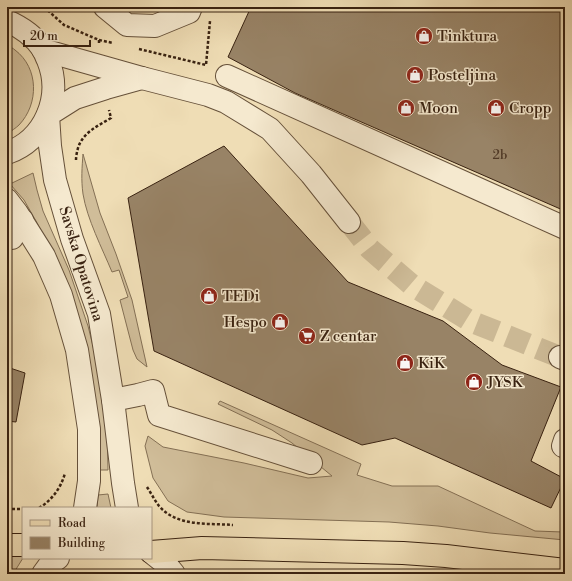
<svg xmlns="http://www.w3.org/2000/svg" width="572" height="581" font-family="'Libre Bodoni',serif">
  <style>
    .grass { fill: #d0bd99; stroke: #847055 }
    .building { fill: #988366; stroke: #392211 }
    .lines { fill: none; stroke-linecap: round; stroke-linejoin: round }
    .minor-tunnel { stroke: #cbb894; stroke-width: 22; stroke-dasharray: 22 11; stroke-linecap: butt }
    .minor-casing { stroke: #66513a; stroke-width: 24 }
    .major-casing { stroke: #392211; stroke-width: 24 }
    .path { stroke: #392211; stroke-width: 2.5; stroke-dasharray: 3 2; stroke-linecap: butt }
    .minor { stroke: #f5e9cf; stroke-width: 22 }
    .major { stroke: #efddb5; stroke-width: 22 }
    .labels { text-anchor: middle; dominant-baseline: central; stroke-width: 3; stroke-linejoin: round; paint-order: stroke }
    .number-label { font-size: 13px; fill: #513a26 }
    .poi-label { font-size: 15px; fill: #392211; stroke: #f5e9cf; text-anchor: start }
    .street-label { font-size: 15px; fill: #392211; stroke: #f5e9cf }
  </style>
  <rect width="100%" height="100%" fill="#efddb5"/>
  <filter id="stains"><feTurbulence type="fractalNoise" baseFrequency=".005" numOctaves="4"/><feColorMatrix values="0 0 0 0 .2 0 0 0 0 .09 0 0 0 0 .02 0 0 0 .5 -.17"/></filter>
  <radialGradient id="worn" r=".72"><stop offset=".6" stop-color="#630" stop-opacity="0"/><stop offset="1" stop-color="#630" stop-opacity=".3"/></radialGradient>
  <!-- grass -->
  <g class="grass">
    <path d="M7,45C10,47 13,48 15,50C39,68 39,104 19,125C16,128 11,131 7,134Z"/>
    <path d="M83,154L100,213L116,254L132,300L147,367L137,359L133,350L120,300L128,297L119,270L112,272C102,248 87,219 83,194C81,180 82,167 83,154Z"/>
    <path d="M33,173L37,190L43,211L69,270L88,326L95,354L107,429L108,470H100L53,256L36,221L24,200L10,184Z"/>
    <path d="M220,401L361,464L357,475L392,486H438L535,531L563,532L565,534V540L490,533L438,526L389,522L224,517L187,512L168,501L153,478L145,446L148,436L163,447L244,463L308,478L332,476L292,443L272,430L218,404Z"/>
    <path d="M108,494L111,508H97L98,495Z"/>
    <path d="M7,553H23V558L13,574H7Z"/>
  </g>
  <!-- building -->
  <g class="building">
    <path d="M251,7H565V211L295,93L228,57Z"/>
    <path d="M224,146L348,282L443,321L502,365L561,387L531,461L565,479L551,508L395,438L362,445L154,351L128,198Z"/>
    <path d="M7,367L25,373L16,422L7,421Z"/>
  </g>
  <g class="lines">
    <!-- minor-tunnel -->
    <path class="minor-tunnel" d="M349,222L370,249L413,286L470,321L560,357"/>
    <defs>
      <g id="minor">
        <path d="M105,7L127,25L155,26L189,12L191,7"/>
        <path d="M7,21C21,27 34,36 43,49C45,52 46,57 48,60C63,97 45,140 7,153"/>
        <path d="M43,50L142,78L208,95L226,102L270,129L311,174L349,222"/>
        <path d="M227,76L565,228"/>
        <path d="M7,200L17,213L44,256L61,295L77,350L89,429V481L85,508"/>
        <path d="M12,238L22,220"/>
        <path d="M560,357L565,359"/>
        <path d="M113,400L138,395L153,391L159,415L311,463"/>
        <path d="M563,446L565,440"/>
        <path d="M127,508L123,483L113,400L99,314L72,239L55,180L50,146L48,115L75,98L106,88L142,78"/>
        <path d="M151,552L165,563L174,574"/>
        <path d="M43,574L51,563L58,558"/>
      </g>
      <g id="major">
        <path d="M7,545H23"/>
        <path d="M151,552L202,548L403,553L446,556L565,570"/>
      </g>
    </defs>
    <!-- minor casing -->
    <use href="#minor" class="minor-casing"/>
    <!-- major casing -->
    <use href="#major" class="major-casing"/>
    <!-- path -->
    <g class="path">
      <path d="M44,7L64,25L99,40V44"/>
      <path d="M99,40L113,43"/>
      <path d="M139,49L206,65L210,21"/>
      <path d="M76,160C76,156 77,152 78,148C83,132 98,126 111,118L109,110"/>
      <path d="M147,487C151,493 155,501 159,506C177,527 208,523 233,525"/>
      <path d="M39,508C52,500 61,488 65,473"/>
      <path d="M7,509H23"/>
    </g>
    <!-- minor -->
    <use href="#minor" class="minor"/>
    <!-- major -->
    <use href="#major" class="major"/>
  </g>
  <!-- icons -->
  <defs>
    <symbol id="shop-disc" viewBox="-11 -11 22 22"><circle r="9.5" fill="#8f2418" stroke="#f5e9cf"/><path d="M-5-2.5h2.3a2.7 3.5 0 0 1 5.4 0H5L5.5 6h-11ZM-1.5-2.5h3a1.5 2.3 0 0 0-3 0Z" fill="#fff"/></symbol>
    <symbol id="supermarket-disc" viewBox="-11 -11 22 22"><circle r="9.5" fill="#8f2418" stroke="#f5e9cf"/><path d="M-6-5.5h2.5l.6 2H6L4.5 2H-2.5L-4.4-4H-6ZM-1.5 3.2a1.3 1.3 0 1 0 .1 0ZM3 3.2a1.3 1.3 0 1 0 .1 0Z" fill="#fff"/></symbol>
  </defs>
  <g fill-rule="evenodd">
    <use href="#shop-disc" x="414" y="26" width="20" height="20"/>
    <use href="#shop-disc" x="405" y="65" width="20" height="20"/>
    <use href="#shop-disc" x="396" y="98" width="20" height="20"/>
    <use href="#shop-disc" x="486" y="98" width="20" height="20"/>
    <use href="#shop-disc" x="199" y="286" width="20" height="20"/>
    <use href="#shop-disc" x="270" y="312" width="20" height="20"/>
    <use href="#supermarket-disc" x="297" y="326" width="20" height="20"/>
    <use href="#shop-disc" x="395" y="353" width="20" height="20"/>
    <use href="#shop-disc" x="464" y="372" width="20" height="20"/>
  </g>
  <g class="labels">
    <!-- number labels -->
    <g class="number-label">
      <text x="500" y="155">2b</text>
    </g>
    <!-- poi labels -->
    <g class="poi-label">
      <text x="437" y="36">Tinktura</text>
      <text x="428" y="75">Posteljina</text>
      <text x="419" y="108">Moon</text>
      <text x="509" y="108">Cropp</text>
      <text x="222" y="296">TEDi</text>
      <text x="267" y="322" text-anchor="end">Hespo</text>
      <text x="320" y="336">Z centar</text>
      <text x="418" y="363">KiK</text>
      <text x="487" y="382">JYSK</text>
    </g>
    <!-- street labels -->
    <g class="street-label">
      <text transform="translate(81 264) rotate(73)">Savska Opatovina</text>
    </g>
  </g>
  <!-- margin -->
  <rect width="572" height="581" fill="none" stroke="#efddb5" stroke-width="24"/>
  <rect x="8" y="8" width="556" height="565" fill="none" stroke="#392211" stroke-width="2"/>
  <rect x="12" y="12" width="548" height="557" fill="none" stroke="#392211"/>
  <!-- legend -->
  <rect x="22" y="507" width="130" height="52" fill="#f5e9cf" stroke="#aa9983"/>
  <rect x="30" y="520" width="20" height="6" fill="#efddb5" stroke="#aa9983"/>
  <text x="58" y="527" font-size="12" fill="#392211">Road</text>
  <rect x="30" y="537" width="20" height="12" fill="#988366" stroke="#aa9983"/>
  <text x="58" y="547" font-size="12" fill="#392211">Building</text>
  <!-- scale -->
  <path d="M24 40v6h66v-6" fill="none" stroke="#392211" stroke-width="2"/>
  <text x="30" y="40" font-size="12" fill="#392211" stroke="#f5e9cf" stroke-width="3" paint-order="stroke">20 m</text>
  <rect width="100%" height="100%" filter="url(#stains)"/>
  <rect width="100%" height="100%" fill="url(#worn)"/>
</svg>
